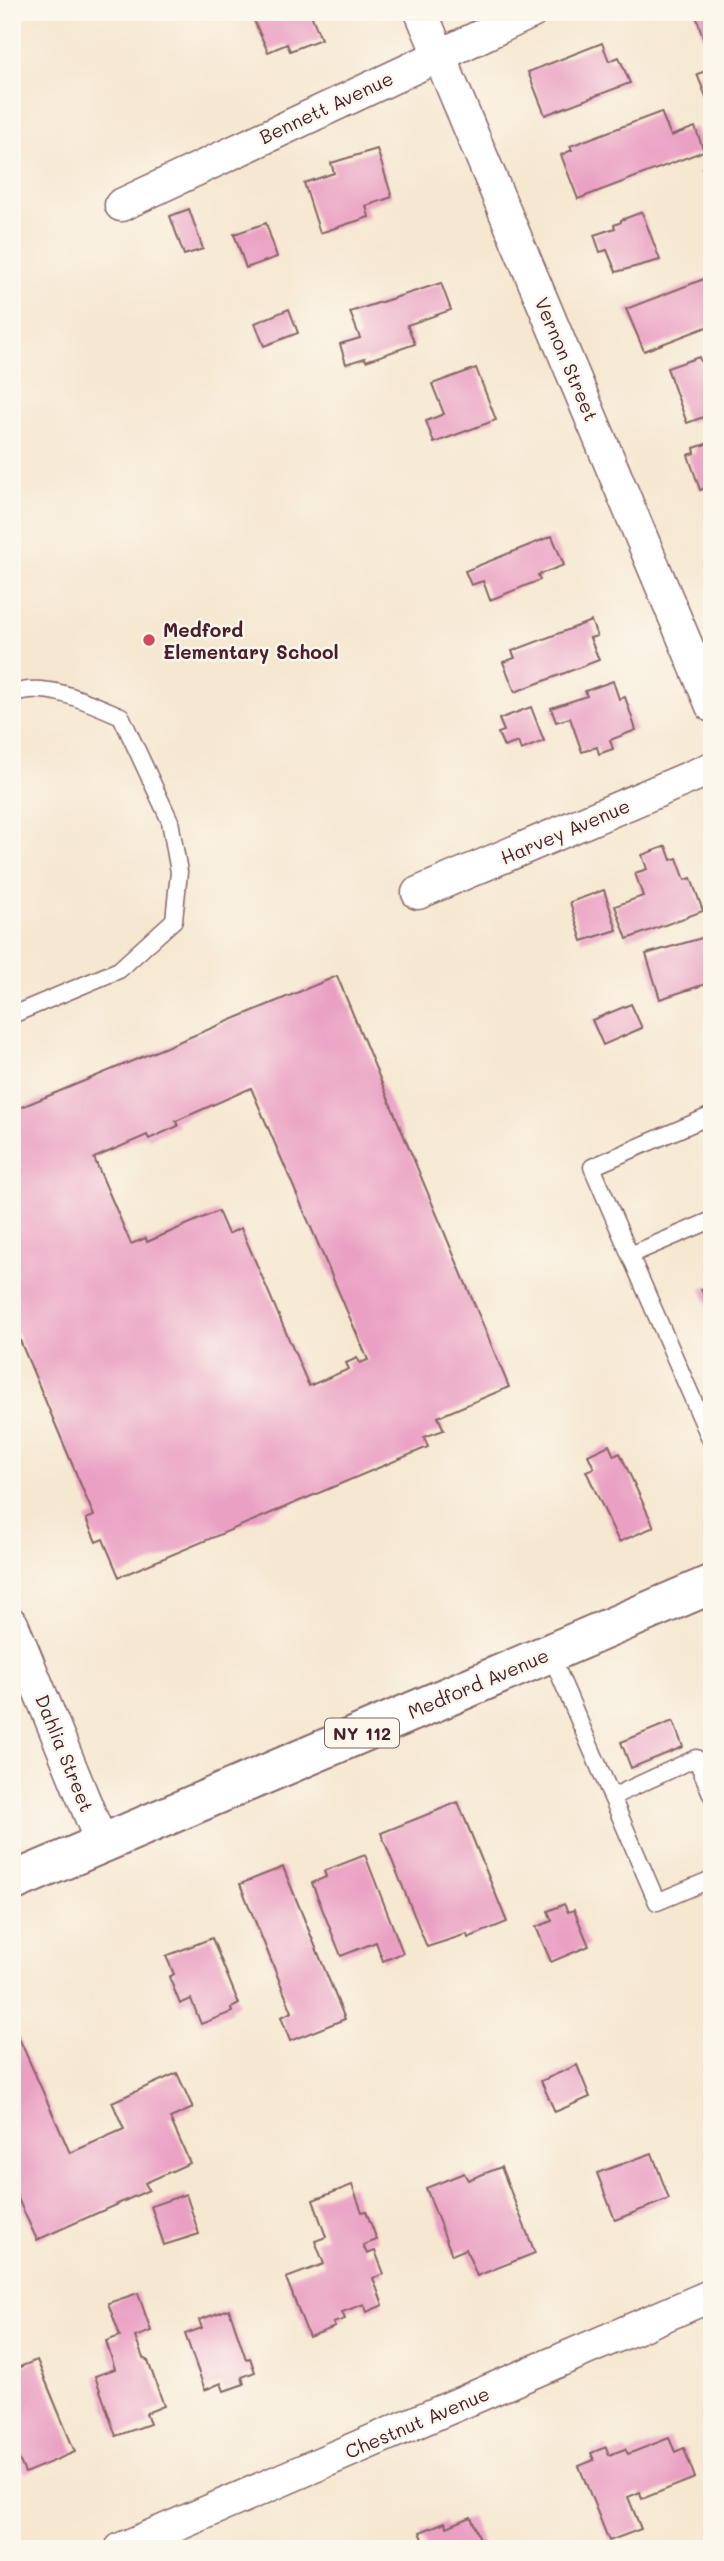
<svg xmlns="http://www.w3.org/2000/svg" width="724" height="2561" font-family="Mali,sans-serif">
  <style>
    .building { fill: #eaa0c3; fill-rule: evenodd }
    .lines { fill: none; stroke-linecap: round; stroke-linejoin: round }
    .service-casing { stroke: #866565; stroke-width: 19 }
    .minor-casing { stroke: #866565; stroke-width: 35 }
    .primary-casing { stroke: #866565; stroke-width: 42 }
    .service { stroke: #fff; stroke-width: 16 }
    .minor { stroke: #fff; stroke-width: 32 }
    .primary { stroke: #fff; stroke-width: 38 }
    .poi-dot { fill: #d1495b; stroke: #fbf7ec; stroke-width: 2.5 }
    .labels { text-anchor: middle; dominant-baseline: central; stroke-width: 5; stroke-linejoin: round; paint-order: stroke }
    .shield { fill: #fbf7ec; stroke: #7f6065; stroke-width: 2 }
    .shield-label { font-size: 18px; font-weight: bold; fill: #4a1f2b }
    .street-label { font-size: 19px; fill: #4a1f2b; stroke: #fbf7ec }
    .poi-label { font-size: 19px; font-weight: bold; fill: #4a1f2b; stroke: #fbf7ec; text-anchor: start }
  </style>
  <rect width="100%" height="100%" fill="#fbf7ec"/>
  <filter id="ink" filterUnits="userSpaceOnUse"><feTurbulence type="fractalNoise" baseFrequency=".0143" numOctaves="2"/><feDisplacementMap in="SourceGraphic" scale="14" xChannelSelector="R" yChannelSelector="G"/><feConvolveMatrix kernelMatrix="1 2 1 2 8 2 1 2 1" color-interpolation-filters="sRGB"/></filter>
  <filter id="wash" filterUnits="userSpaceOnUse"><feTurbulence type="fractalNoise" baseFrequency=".00686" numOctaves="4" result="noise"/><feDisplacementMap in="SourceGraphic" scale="28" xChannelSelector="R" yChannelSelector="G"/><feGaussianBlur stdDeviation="1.57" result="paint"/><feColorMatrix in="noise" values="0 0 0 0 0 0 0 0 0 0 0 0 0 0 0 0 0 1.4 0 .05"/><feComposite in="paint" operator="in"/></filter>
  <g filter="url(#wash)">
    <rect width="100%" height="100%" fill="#f6e7d0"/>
    <g id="blocks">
      <!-- building -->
      <g class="building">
        <path d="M255,12H310L321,39L290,51L287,44L268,52L251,14Z"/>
        <path d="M695,12H712V38L704,41Z"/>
        <path d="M602,43L609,61L619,57L630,83L545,115L528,72Z"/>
        <path d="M712,69V112L697,74Z"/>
        <path d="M661,112L671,136L695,127L704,151L578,199L561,155L572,150L570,146Z"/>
        <path d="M377,149L392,197L366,206L369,217L320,233L304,183L334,173L331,163Z"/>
        <path d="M712,164V183L708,185L702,168Z"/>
        <path d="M189,209L203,249L184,255L170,216Z"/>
        <path d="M642,212L660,260L616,272L607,250L600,252L594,235L615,228L614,225L621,222V220Z"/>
        <path d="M266,223L277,257L246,268L234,234Z"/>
        <path d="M709,277L712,283V325L644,351L626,309Z"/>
        <path d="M441,283L451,310L407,325L415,344L366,361L365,358L346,364L340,344L360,338L350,312Z"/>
        <path d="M289,309L298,333L264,346L255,323Z"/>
        <path d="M699,357L703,368L712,365V414L687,423L667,368Z"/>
        <path d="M476,368L496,420L434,443L426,421L444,414L432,384Z"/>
        <path d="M712,442V486L700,490L688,455L695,453L694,448Z"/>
        <path d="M552,536L564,565L538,575L540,580L490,600L483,581L471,585L465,571Z"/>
        <path d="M591,621L597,636L590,638L599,660L515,692L503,662L515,658L512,651Z"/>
        <path d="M613,681L619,699L625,697L636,730L610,740L613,749L599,754L597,747L582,752L570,718L556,722L551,708L587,696L585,691Z"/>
        <path d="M531,707L544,741L521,750L518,742L504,747L498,733L504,731L499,719Z"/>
        <path d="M666,846L671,860L677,858L685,880L691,878L703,911L627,939L615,906L643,896L635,873L647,869L642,855Z"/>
        <path d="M604,890L617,930L582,941L570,902Z"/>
        <path d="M712,935V982L660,999L646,954Z"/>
        <path d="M337,976L509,1387L438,1417L444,1430L424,1437L428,1447L119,1577L103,1539L96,1542L86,1519L94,1516L16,1331L12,1332V1111ZM251,1088L368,1360L360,1363L357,1358L346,1363L349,1369L309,1386L241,1228L228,1234L218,1211L147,1242L146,1238L131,1244L94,1158L147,1135L149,1139L178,1126L176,1121Z"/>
        <path d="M631,1004L642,1028L603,1045L592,1020Z"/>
        <path d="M712,1285V1316L701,1289Z"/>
        <path d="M609,1445L614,1456L620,1453L654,1527L619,1542L586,1471L594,1468L588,1455Z"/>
        <path d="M673,1721L683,1747L631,1768L621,1742Z"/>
        <path d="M12,1777L18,1791L12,1794Z"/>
        <path d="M458,1802L507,1922L468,1938L467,1934L427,1947L381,1833Z"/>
        <path d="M365,1855L403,1953L383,1961L376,1942L341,1956L312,1883L326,1877L324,1871Z"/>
        <path d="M283,1867L345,2019L290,2041L281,2017L292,2012L240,1884Z"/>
        <path d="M564,1904L568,1912L574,1910L589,1946L551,1962L536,1927L552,1921L548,1911Z"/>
        <path d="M212,1938L239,2004L231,2008L232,2012L201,2024L191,1999L180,2004L169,1977L174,1974L166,1956Z"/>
        <path d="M12,2022L70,2153L124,2129L112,2102L177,2073L193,2108L170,2118L190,2163L145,2183L149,2190L37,2240L12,2186Z"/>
        <path d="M577,2065L590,2097L555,2112L541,2081Z"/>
        <path d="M652,2153L669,2199L615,2220L597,2173Z"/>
        <path d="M501,2167L535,2253L477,2276L466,2249L452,2255L426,2188L464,2173L468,2180Z"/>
        <path d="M352,2185L362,2212L366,2211L377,2240L363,2245L367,2254L375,2251L384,2274L373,2278L383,2305L367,2312L364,2304L342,2312L345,2319L333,2323L335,2327L309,2337L286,2278L324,2264L315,2241L326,2237L313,2200Z"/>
        <path d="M186,2194L199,2234L164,2245L151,2206Z"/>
        <path d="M138,2293L151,2331L135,2337L143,2358L148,2361L164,2406L146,2413L150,2424L116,2436L95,2376L115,2369L106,2341L120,2336L108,2303Z"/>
        <path d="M229,2309L246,2359L250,2358L255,2372L242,2377L244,2384L224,2391L221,2383L205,2390L185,2334L202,2328L199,2320Z"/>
        <path d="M37,2360L75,2452L25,2473L12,2443V2370Z"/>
        <path d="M669,2438L675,2452L684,2448L695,2478L642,2499L640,2492L628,2497L641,2529L609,2541L579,2466L594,2460L591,2453L606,2447L609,2455L625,2449L628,2454Z"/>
        <path d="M471,2517L484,2549H427L420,2532L445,2522L447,2527Z"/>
      </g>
    </g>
  </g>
  <g filter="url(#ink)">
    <use href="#blocks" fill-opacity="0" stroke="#866565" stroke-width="2"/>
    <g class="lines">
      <defs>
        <g id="service">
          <path d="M12,694C45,680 90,703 121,716L170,821L179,872L174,920L119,970L12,1015"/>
          <path d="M712,1115L592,1167L630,1255L712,1220"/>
          <path d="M630,1255L712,1443"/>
          <path d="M550,1653L657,1902L712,1879"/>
          <path d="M612,1797L696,1758L712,1796"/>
        </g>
        <g id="minor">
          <path d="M421,12L712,706"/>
          <path d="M121,205L532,12"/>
          <path d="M418,893L712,768"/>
          <path d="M12,1624L102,1844"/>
          <path d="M121,2549L712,2295"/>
        </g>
        <path id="primary" d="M12,1882L712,1584"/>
      </defs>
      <!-- service casing -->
      <use href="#service" class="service-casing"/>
      <!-- minor casing -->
      <use href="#minor" class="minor-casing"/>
      <!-- primary casing -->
      <use href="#primary" class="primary-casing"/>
      <!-- service -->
      <use href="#service" class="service"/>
      <!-- minor -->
      <use href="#minor" class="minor"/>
      <!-- primary -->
      <use href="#primary" class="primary"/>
    </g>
  </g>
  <!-- markers -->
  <circle class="poi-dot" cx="149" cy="640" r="7"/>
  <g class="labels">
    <!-- shield labels -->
    <rect class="shield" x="325" y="1718.5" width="74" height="29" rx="5"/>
    <g class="shield-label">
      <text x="362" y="1733">NY 112</text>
    </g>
    <!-- street labels -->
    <g class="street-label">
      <text transform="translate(326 107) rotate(-25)">Bennett Avenue</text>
      <text transform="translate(567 359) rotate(67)">Vernon Street</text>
      <text transform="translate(565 831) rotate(-23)">Harvey Avenue</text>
      <text transform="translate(478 1683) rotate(-23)">Medford Avenue</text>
      <text transform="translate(65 1753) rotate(68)">Dahlia Street</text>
      <text transform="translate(417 2422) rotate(-23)">Chestnut Avenue</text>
    </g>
    <!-- poi labels -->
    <g class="poi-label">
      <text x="163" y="629">Medford<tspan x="163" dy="22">Elementary School</tspan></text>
    </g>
  </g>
  <!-- margin -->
  <rect width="724" height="2561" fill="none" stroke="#fbf7ec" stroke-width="42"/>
</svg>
